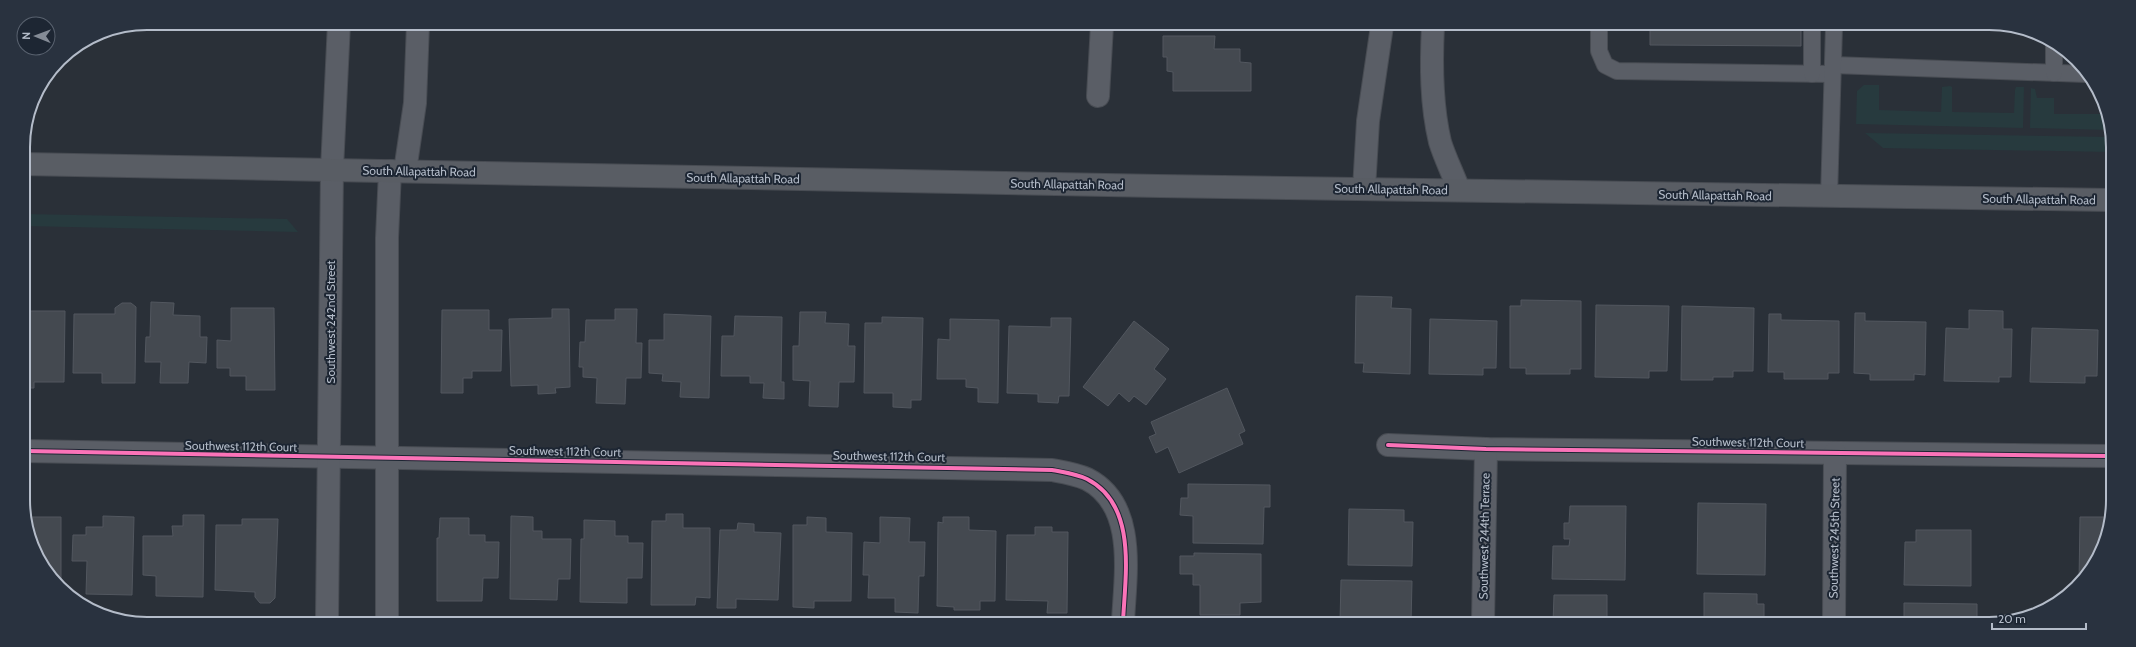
<svg xmlns="http://www.w3.org/2000/svg" width="2136" height="647" font-family="Cabin,sans-serif">
  <style>
    .green { fill: #273a3e }
    .building { fill: #444950; stroke: #52575f }
    .lines { fill: none; stroke-linecap: round; stroke-linejoin: round }
    .lane-casing { stroke: #484c53; stroke-width: 18 }
    .street-casing { stroke: #484c53; stroke-width: 24 }
    .secondary-casing { stroke: #484c53; stroke-width: 24 }
    .lane { stroke: #5a5e66; stroke-width: 16 }
    .street { stroke: #5a5e66; stroke-width: 22 }
    .secondary { stroke: #595d64; stroke-width: 22 }
    .cycleway-casing { stroke: #1d2633; stroke-width: 6 }
    .cycleway { stroke: #fb73b8; stroke-width: 4 }
    .labels { text-anchor: middle; dominant-baseline: central; stroke-width: 4; stroke-linejoin: round; paint-order: stroke }
    .street-label { font-size: 12px; fill: #b4bcc9; stroke: #1d2633 }
    .rim { fill: none; stroke: #b4bcc9; stroke-width: 2 }
  </style>
  <rect width="100%" height="100%" fill="#2a3038"/>
  <!-- green -->
  <g class="green">
    <path d="M1864,85H1879V110L1941,112L1942,87L1950,86L1952,87V112L2014,113L2015,90L2016,87H2024L2023,128L1856,124L1857,91Z"/>
    <path d="M2031,88L2035,89L2037,98H2054V114H2106L2111,123V130L2030,128Z"/>
    <path d="M1865,133L2111,137V152L1883,148Z"/>
    <path d="M24,214L287,219L298,232L24,226Z"/>
  </g>
  <!-- building -->
  <g class="building">
    <path d="M638,24H702V26L638,30Z"/>
    <path d="M1218,25H1239V28Z"/>
    <path d="M1650,26L1801,27V46L1650,45Z"/>
    <path d="M1163,36H1215L1214,49H1240V62L1251,63V91H1173V72L1167,71V57H1163Z"/>
    <path d="M1356,296L1392,297L1391,308L1411,309L1410,374L1363,372L1364,363H1355Z"/>
    <path d="M1521,300L1581,301V369H1570V374H1526V368H1510V306H1521Z"/>
    <path d="M151,302L174,303L173,315L200,316V337H207L206,363L189,362L188,383H160L161,362H145L146,337H150Z"/>
    <path d="M122,303H131L136,307L135,383H102V373H73L74,314H115V308Z"/>
    <path d="M24,305H27V311H65L64,382H34V388H25Z"/>
    <path d="M1596,305L1669,306L1667,371H1649V378L1595,377Z"/>
    <path d="M1682,306L1754,308L1753,371H1733V377H1713V380H1681Z"/>
    <path d="M231,308H274L275,390H246V376H230V368H217V340L231,341Z"/>
    <path d="M552,309H569L570,387L555,388L556,393L538,394V385L511,386L509,319L552,318Z"/>
    <path d="M615,309H637L636,343H642L641,378H626L625,404L596,403L597,378L583,377V367H579L580,342H585L586,320H615Z"/>
    <path d="M442,310H489V330H502L501,371H472V378H463V393H441Z"/>
    <path d="M1969,310L2003,311V329H2012L2011,377H1999V382L1944,381L1946,328L1969,329Z"/>
    <path d="M800,312H826L825,323L849,324L848,346H855L854,382H839L838,407L809,406L810,381L793,380V346H799Z"/>
    <path d="M1855,313H1865V321L1926,322L1925,375L1914,374V380H1870V374L1854,373Z"/>
    <path d="M664,314L711,316L709,398L680,397L681,382L662,381L663,374L649,373V340H664Z"/>
    <path d="M1769,314H1781V320L1839,321V373H1828V379H1784V372H1768Z"/>
    <path d="M735,316L782,317L781,382H784V399L763,398L764,383H750V376H721L722,336H734Z"/>
    <path d="M882,317L923,318L921,400H911V408L893,407V393H864L865,323H882Z"/>
    <path d="M1051,318H1071L1069,396H1059L1058,403L1038,402V394L1007,393L1009,326L1051,327Z"/>
    <path d="M950,319L999,320L998,403L978,402V388L966,387V379H937L938,339L950,340Z"/>
    <path d="M1430,319L1497,321L1496,368H1483V375L1429,374Z"/>
    <path d="M1134,321L1169,349L1154,369L1166,379L1146,405L1134,396L1129,402L1119,393L1108,406L1083,387Z"/>
    <path d="M2032,328L2098,330L2097,376H2085V383L2030,382Z"/>
    <path d="M1227,388L1245,431L1239,434L1243,444L1179,473L1168,447L1156,453L1149,437L1156,434L1151,422Z"/>
    <path d="M1188,484L1270,485V507H1264L1263,544L1193,543V516L1180,515L1181,498H1188Z"/>
    <path d="M1698,503L1766,504L1765,575L1697,574Z"/>
    <path d="M1570,506H1626L1625,580L1552,579L1553,546H1569L1570,539H1564V523H1569Z"/>
    <path d="M1349,509L1404,510V522H1413L1412,566L1348,565Z"/>
    <path d="M666,514H683V528H710V598L696,597L695,605H651L652,521H666Z"/>
    <path d="M183,515H204L203,597L156,596V576L143,575V536H173L172,526H183Z"/>
    <path d="M103,516L134,517L132,595L86,594L87,561H72L73,535H86V527H103Z"/>
    <path d="M511,516L533,517V531H542V539H571L570,579H558L557,600L510,599Z"/>
    <path d="M25,517H61V579H53L36,555L25,524Z"/>
    <path d="M807,517L826,518V532L852,533L851,601H814V608L793,607V525H807Z"/>
    <path d="M880,517L910,518L909,542H925L924,576H919L918,613L895,612V598H868L869,575H863L864,542L880,543Z"/>
    <path d="M943,517H969V530L996,531L995,601H980V610H954V607L937,606L938,522L943,523Z"/>
    <path d="M2080,517H2109V532L2092,569L2079,582Z"/>
    <path d="M440,518H469V535H485V542H499L498,578H483L482,601H437V538H439Z"/>
    <path d="M242,519H278L275,598L270,603H260L255,597V592L215,590L216,525H242Z"/>
    <path d="M584,520L615,521V536H628V543H643L642,578H627V603L580,602L581,539H584Z"/>
    <path d="M738,523L754,524V532L781,533L778,600L736,599V608H717L720,530H737Z"/>
    <path d="M1035,527H1052V532H1068L1067,613H1047L1048,601L1006,600L1007,535H1035Z"/>
    <path d="M1916,530H1971V586L1904,585L1905,542H1916Z"/>
    <path d="M1194,553L1261,554V602L1240,603V615H1200V585H1193V574H1180V556H1194Z"/>
    <path d="M1341,580L1412,581L1411,623L1340,622Z"/>
    <path d="M1704,593L1757,594V604H1764V619H1762V623H1704Z"/>
    <path d="M1554,595H1607V623H1553Z"/>
    <path d="M1904,603L1977,604V624H1904Z"/>
  </g>
  <g class="lines">
    <defs>
      <g id="lane">
        <path d="M1599,26V51L1605,65L1617,71L1832,74"/>
        <path d="M1833,65L2086,74"/>
        <path d="M2054,73V43"/>
        <path d="M1812,74V27"/>
        <path d="M1829,197L1834,27"/>
      </g>
      <g id="street">
        <path d="M1433,26C1431,65 1431,104 1440,142C1445,158 1453,174 1459,190"/>
        <path d="M1098,96L1102,25"/>
        <path d="M405,171L415,103L418,24"/>
        <path d="M1364,189L1368,121L1382,26"/>
        <path d="M1388,445L1486,449L2109,456"/>
        <path d="M25,451L1052,470C1063,472 1076,474 1087,479C1138,505 1125,576 1123,622"/>
        <path d="M327,620L332,169L339,23"/>
        <path d="M387,620V238L390,171"/>
        <path d="M1483,623L1486,449"/>
        <path d="M1834,623L1835,453"/>
      </g>
      <path id="secondary" d="M23,164L1159,186L2110,200"/>
    </defs>
    <!-- lane casing -->
    <use href="#lane" class="lane-casing"/>
    <!-- street casing -->
    <use href="#street" class="street-casing"/>
    <!-- secondary casing -->
    <use href="#secondary" class="secondary-casing"/>
    <!-- lane -->
    <use href="#lane" class="lane"/>
    <!-- street -->
    <use href="#street" class="street"/>
    <!-- secondary -->
    <use href="#secondary" class="secondary"/>
    <defs>
      <g id="cycleway">
        <path d="M1388,445L1486,449L2109,456"/>
        <path d="M25,451L1052,470C1063,472 1076,474 1087,479C1138,505 1125,576 1123,622"/>
      </g>
    </defs>
    <!-- cycleway casing -->
    <use href="#cycleway" class="cycleway-casing"/>
    <!-- cycleway -->
    <use href="#cycleway" class="cycleway"/>
  </g>
  <g class="labels">
    <!-- street labels -->
    <g class="street-label">
      <text transform="translate(419 171) rotate(1)">South Allapattah Road</text>
      <text transform="translate(743 178) rotate(1)">South Allapattah Road</text>
      <text transform="translate(1067 184) rotate(1)">South Allapattah Road</text>
      <text transform="translate(1391 189) rotate(1)">South Allapattah Road</text>
      <text transform="translate(1715 195) rotate(1)">South Allapattah Road</text>
      <text transform="translate(2039 199) rotate(1)">South Allapattah Road</text>
      <text transform="translate(330 322) rotate(-90)">Southwest 242nd Street</text>
      <text transform="translate(1748 442) rotate(1)">Southwest 112th Court</text>
      <text transform="translate(241 446) rotate(1)">Southwest 112th Court</text>
      <text transform="translate(565 451) rotate(1)">Southwest 112th Court</text>
      <text transform="translate(889 456) rotate(1)">Southwest 112th Court</text>
      <text transform="translate(1484 536) rotate(-89)">Southwest 244th Terrace</text>
      <text transform="translate(1834 538) rotate(-89)">Southwest 245th Street</text>
    </g>
  </g>
  <!-- crop -->
  <path d="M0 0H2136V647H0ZM147 30H1989A117 117 0 0 1 2106 147V500A117 117 0 0 1 1989 617H147A117 117 0 0 1 30 500V147A117 117 0 0 1 147 30Z" fill="#29323f" fill-rule="evenodd"/>
  <path class="rim" d="M147 30H1989A117 117 0 0 1 2106 147V500A117 117 0 0 1 1989 617H147A117 117 0 0 1 30 500V147A117 117 0 0 1 147 30Z"/>
  <!-- north arrow -->
  <g transform="translate(36 36) rotate(271)"><circle r="19" fill="#1d2633" stroke="#59626f"/>
  <path d="M0-3L7 15L0 10L-7 15Z" fill="#848b96"/>
  <text y="-6" font-size="11" font-weight="bold" text-anchor="middle" fill="#b4bcc9">N</text>
  </g>
  <!-- scale -->
  <path d="M1992 623v6h94v-6" fill="none" stroke="#b4bcc9" stroke-width="2"/>
  <text x="1998" y="623" font-size="12" fill="#b4bcc9" stroke="#1d2633" stroke-width="3" paint-order="stroke">20 m</text>
</svg>
